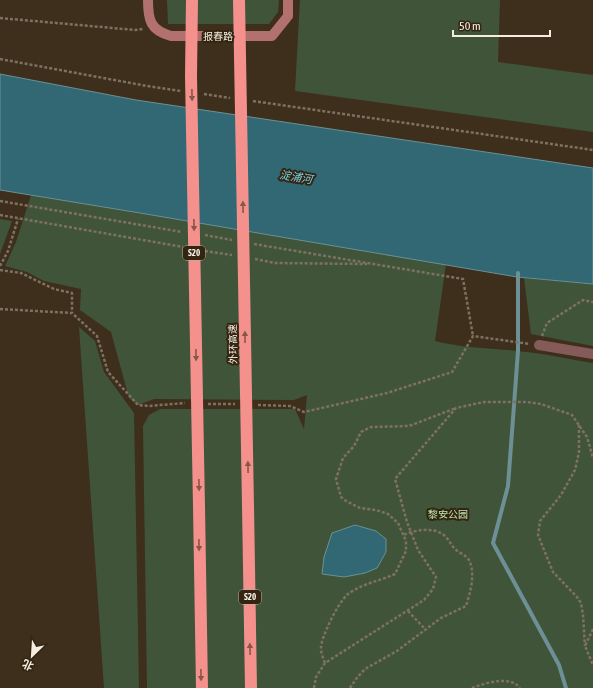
<svg xmlns="http://www.w3.org/2000/svg" width="593" height="688" font-family="'Asap Condensed','Noto Sans SC',sans-serif">
  <style>
    .green { fill: #405439 }
    .water { fill: #316874; stroke: #6c9095 }
    .lines { fill: none; stroke-linecap: round; stroke-linejoin: round }
    .stream { stroke: #6c9095; stroke-width: 4 }
    .path { stroke: #7e7161; stroke-width: 2.5; stroke-dasharray: 3 2; stroke-linecap: butt }
    .street { stroke: #845b59; stroke-width: 10 }
    .secondary { stroke: #b2716d; stroke-width: 10 }
    .highway { stroke: #f4918c; stroke-width: 12 }
    .highway-bridge { stroke: #f4918c; stroke-width: 12 }
    .oneway { fill: #8a5649 }
    .labels { text-anchor: middle; dominant-baseline: central; stroke-width: 4; stroke-linejoin: round; paint-order: stroke }
    .shield { fill: #332512; stroke: #bcb1a3; stroke-width: 1 }
    .shield-label { font-size: 9px; font-weight: bold; fill: #f6ede1 }
    .street-label { font-size: 10px; fill: #f6ede1; stroke: #332512 }
    .park-label { font-size: 10px; fill: #bce7ac; stroke: #332512 }
    .water-label { font-size: 11px; font-style: italic; fill: #7bd6eb; stroke: #332512 }
  </style>
  <rect width="100%" height="100%" fill="#3d2f1c"/>
  <!-- green -->
  <g class="green">
    <path d="M167,0H279L278,12L269,24H168Z"/>
    <path d="M300,0H500L498,62L593,75V132L295,91Z"/>
    <path d="M31,195L446,264L435,341C463,348 489,348 517,351C542,353 568,359 593,363V688H147L143,426L149,415L160,409H295L304,429L307,395L294,400L154,399L138,405L129,398L111,332L80,310L81,289L44,281L27,272L5,266L16,242Z"/>
    <path d="M0,219L12,221L0,254Z"/>
    <path d="M524,278L593,284V346L531,334Z"/>
    <path d="M79,327L95,341L104,372L134,413L139,688H104Z"/>
  </g>
  <!-- water -->
  <g class="water">
    <path d="M0,74L136,100L593,168V284L517,277L140,213L0,190Z"/>
    <path d="M355,525L376,531L386,539V552L377,568L365,573L344,577L322,574L324,557L332,533Z"/>
  </g>
  <g class="lines">
    <!-- stream -->
    <path class="stream" d="M518,273V351L508,486L493,543L559,665L566,688"/>
    <!-- path -->
    <g class="path">
      <path d="M0,18L135,30L143,29"/>
      <path d="M0,59L147,86L181,91"/>
      <path d="M204,94L230,98"/>
      <path d="M253,101L593,150"/>
      <path d="M0,201L182,232"/>
      <path d="M0,215L183,247"/>
      <path d="M205,235L232,240"/>
      <path d="M254,244L463,279L473,336"/>
      <path d="M205,251L232,255"/>
      <path d="M255,259L275,263L367,264"/>
      <path d="M0,266L8,251L18,219"/>
      <path d="M0,270L21,273L54,289L72,293V313"/>
      <path d="M0,309L72,313L97,336L108,372L138,405L149,406L185,403"/>
      <path d="M542,336L547,323L583,300L593,302"/>
      <path d="M208,404H235"/>
      <path d="M258,405L290,406L304,412L387,393L452,372L473,336L530,344"/>
      <path d="M579,425V452L575,470L561,495L540,521L538,535L553,572L577,597L581,603L583,615L585,646"/>
      <path d="M408,611L425,629"/>
      <path d="M593,629L585,646L593,665"/>
      <path d="M325,663C323,658 321,653 321,648C321,637 338,603 347,595C360,584 380,581 395,574L406,551V541L398,523L388,514L376,510L360,508L346,501L341,497L336,479L343,458L354,446L361,432L371,427L409,426L456,408"/>
      <path d="M314,688L316,677L325,663L424,600L433,589L436,577L418,550L407,522L395,479L456,408L484,402H527L541,404L572,415L587,437L593,458"/>
      <path d="M350,688L356,679L365,669L397,651L441,618L466,606C470,593 476,574 469,560C466,555 459,553 455,549C451,545 449,540 445,536C433,526 416,530 403,535"/>
      <path d="M472,688C485,683 510,675 520,688"/>
    </g>
    <!-- street -->
    <path class="street" d="M539,345L593,354"/>
    <!-- secondary -->
    <path class="secondary" d="M148,0C148,20 150,30 171,36H272L288,16V0"/>
    <!-- highway -->
    <g class="highway">
      <path d="M199,506L202,688"/>
      <path d="M248,506L251,688"/>
    </g>
    <!-- highway-bridge -->
    <g class="highway-bridge">
      <path d="M192,0L191,76L199,506"/>
      <path d="M239,0L248,506"/>
    </g>
  </g>
  <!-- one-way arrows -->
  <defs><path id="oneway-solid" d="M-6-.8H1V-3.2L6.5 0L1 3.2V.8H-6Z"/></defs>
  <g class="oneway">
    <use href="#oneway-solid" transform="translate(192 95) rotate(89)"/>
    <use href="#oneway-solid" transform="translate(243 207) rotate(-91)"/>
    <use href="#oneway-solid" transform="translate(194 225) rotate(89)"/>
    <use href="#oneway-solid" transform="translate(245 337) rotate(-91)"/>
    <use href="#oneway-solid" transform="translate(196 355) rotate(89)"/>
    <use href="#oneway-solid" transform="translate(248 467) rotate(-91)"/>
    <use href="#oneway-solid" transform="translate(199 485) rotate(89)"/>
    <use href="#oneway-solid" transform="translate(199 545) rotate(89)"/>
    <use href="#oneway-solid" transform="translate(250 649) rotate(-91)"/>
    <use href="#oneway-solid" transform="translate(201 675) rotate(89)"/>
  </g>
  <g class="labels">
    <!-- shield labels -->
    <g class="shield">
      <rect x="183" y="246" width="22" height="14" rx="3"/>
      <rect x="239" y="590" width="22" height="14" rx="3"/>
    </g>
    <g class="shield-label">
      <text x="194" y="253">S20</text>
      <text x="250" y="597">S20</text>
    </g>
    <!-- street labels -->
    <g class="street-label">
      <text x="218" y="36">报春路</text>
      <text transform="translate(233 344) rotate(-91)">外环高速</text>
    </g>
    <!-- park labels -->
    <g class="park-label">
      <text x="448" y="514">黎安公园</text>
    </g>
    <!-- water labels -->
    <g class="water-label">
      <text transform="translate(296 177) rotate(9)">淀浦河</text>
    </g>
  </g>
  <!-- north arrow -->
  <g transform="translate(32 656) rotate(205)" stroke="#332512" stroke-width="3" paint-order="stroke">
  <path d="M0-3L7 15L0 10L-7 15Z" fill="#f6ede1"/>
  <text y="-6" font-size="11" font-weight="bold" text-anchor="middle" fill="#f6ede1">北</text>
  </g>
  <!-- scale -->
  <path d="M453 30v6h97v-6" fill="none" stroke="#f6ede1" stroke-width="2"/>
  <text x="459" y="30" font-size="12" fill="#f6ede1" stroke="#332512" stroke-width="3" paint-order="stroke">50 m</text>
</svg>
